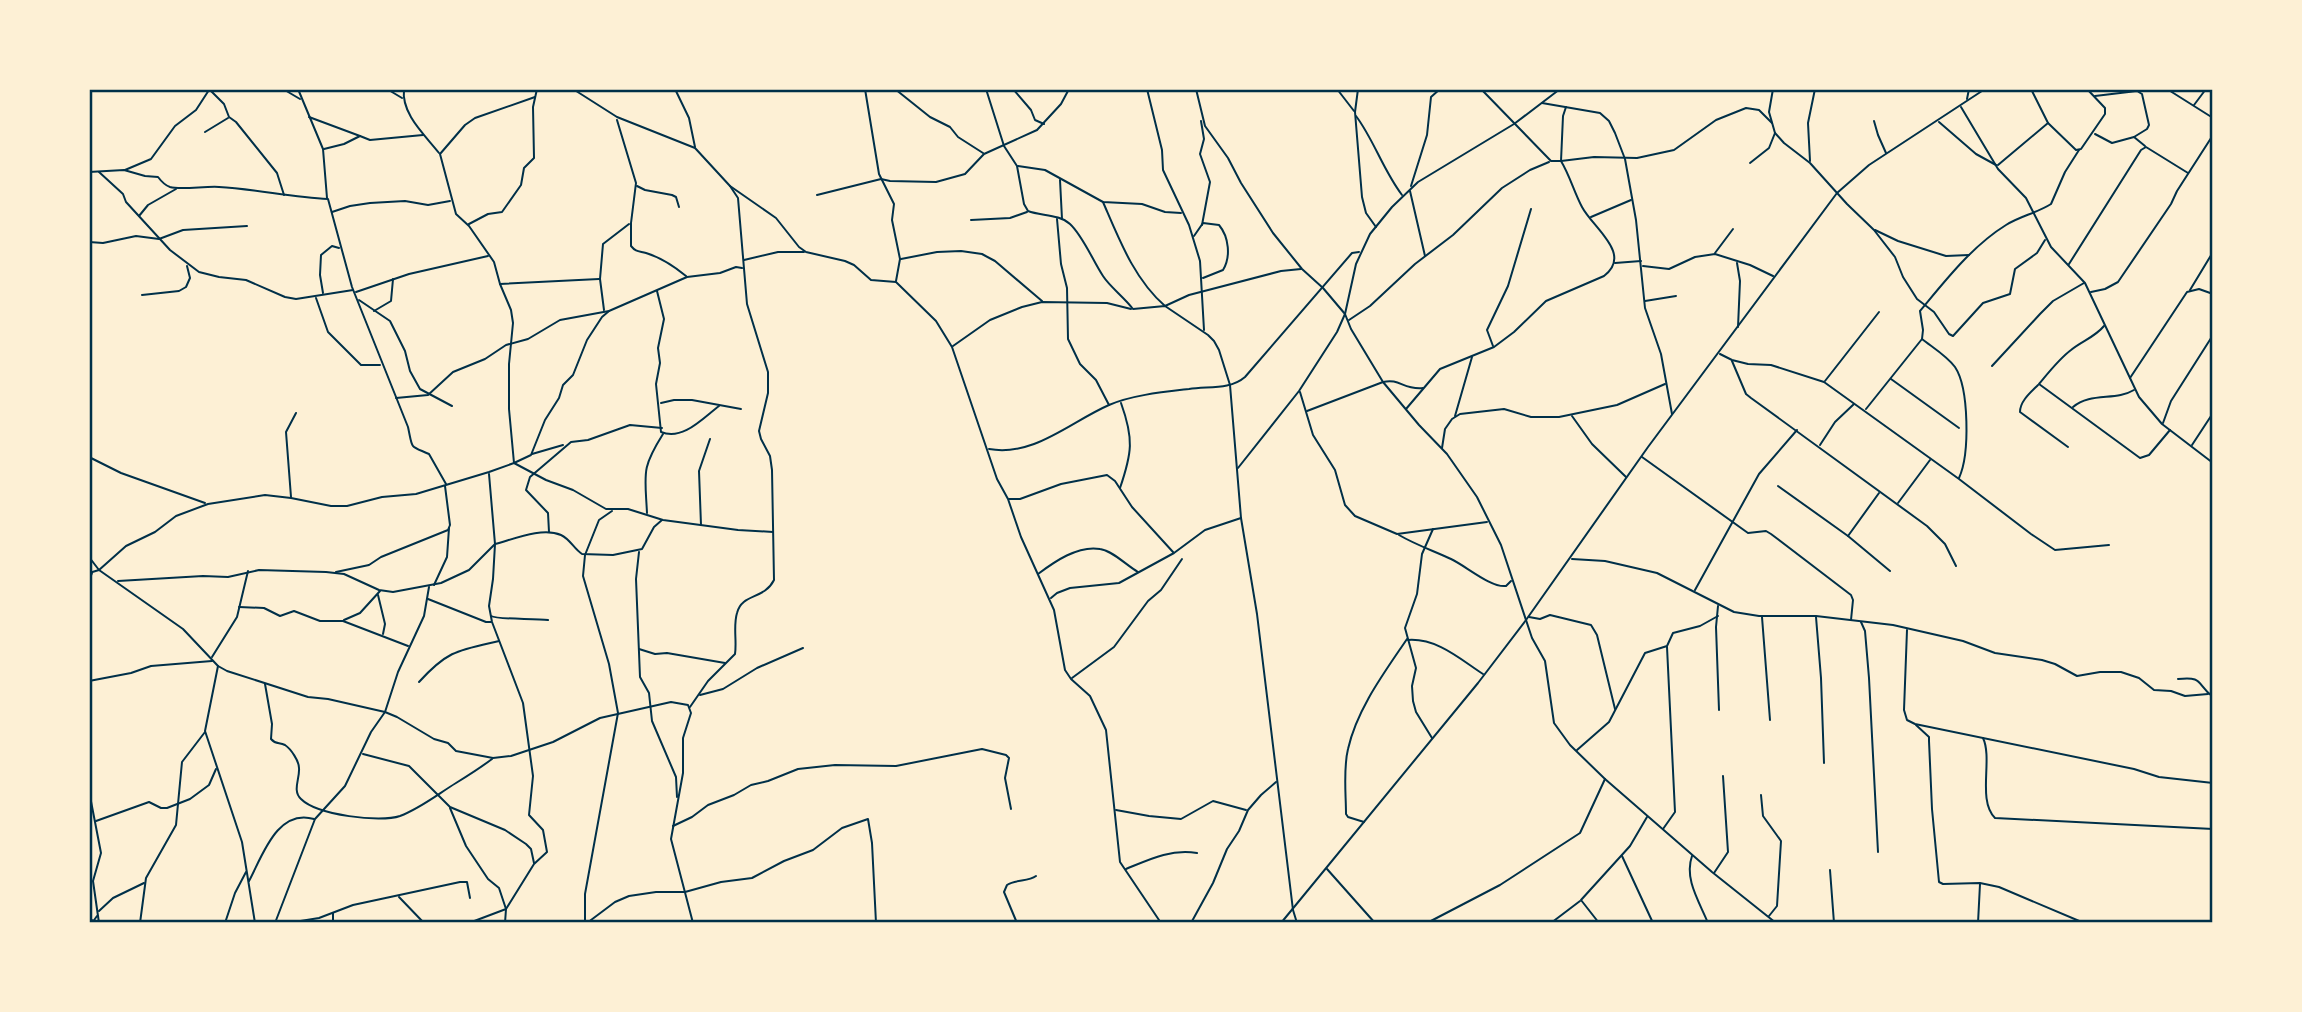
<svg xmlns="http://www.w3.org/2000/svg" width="2302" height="1012" font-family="Arial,sans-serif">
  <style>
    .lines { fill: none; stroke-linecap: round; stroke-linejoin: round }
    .minor { stroke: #003049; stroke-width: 2 }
    .neatline { fill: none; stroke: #003049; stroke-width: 2.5 }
  </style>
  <rect width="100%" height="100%" fill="#fdf0d5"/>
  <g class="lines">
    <!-- minor -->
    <g class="minor">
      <path d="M209,89L224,104L229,117L236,122L277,173L284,195"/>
      <path d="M283,89L300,99"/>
      <path d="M298,89L323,149L327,198"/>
      <path d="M387,89L402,98"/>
      <path d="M404,89C401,114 425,135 439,153"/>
      <path d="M573,89L617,117L695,148L730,186L738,198L747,304L768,372V393L759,431L761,439L770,456L772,470L774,580C764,600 742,593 737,613C733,626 737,641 735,654L708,681L690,707"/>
      <path d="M675,89L689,118L695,147"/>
      <path d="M865,89L879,174L894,204L892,220L900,259L896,281"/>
      <path d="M895,89L930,117L950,127L958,137L983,153"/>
      <path d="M986,89L1004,146L1017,166L1024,204L1028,211C1041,216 1059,214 1070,224C1083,236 1093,261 1103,276C1110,287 1124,297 1133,309L1165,306L1208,335L1214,341L1219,350L1230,385L1241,518L1257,614L1293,910L1297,923"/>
      <path d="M1013,89L1031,110L1035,120L1044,124"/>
      <path d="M1147,89L1162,150L1163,170L1189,225L1200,261L1204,330"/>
      <path d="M1196,89L1205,126L1228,158L1241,183L1273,233L1302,269L1323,288L1345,314L1351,329L1383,382L1419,425L1447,454L1477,497L1501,545L1532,638L1545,661L1554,723L1570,745L1605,779L1712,872L1776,923"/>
      <path d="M1337,89L1354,111"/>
      <path d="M1358,89L1355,112L1362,197L1366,213L1376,227"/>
      <path d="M1773,89L1769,112L1775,133L1784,143L1810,163L1847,204L1874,230L1895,257L1903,277L1917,299L1934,312L1949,334L1953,336L1983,303L2010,294L2015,269L2037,253L2045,240"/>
      <path d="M2167,89L2213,118"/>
      <path d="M2095,96L2137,91L2142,94L2149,125L2147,129L2134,137"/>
      <path d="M535,97L475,118L465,125L440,154L456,214L469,226L494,262L500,284L511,310L513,323L509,364V409L514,463L531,455L545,420L559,398L563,385L573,375L587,340L602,317L609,311"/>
      <path d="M1967,99L1969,89"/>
      <path d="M1542,103L1600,113L1609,121L1615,133L1625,159L1636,220L1645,308L1661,354L1672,414"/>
      <path d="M2194,105L2206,89"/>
      <path d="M1566,107L1563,116L1561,161L1594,157L1637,158L1674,150L1716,120L1746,108L1759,110L1772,123"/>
      <path d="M1961,107L1998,169L2026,198L2051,247L2085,283L2139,397L2162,424L2213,463"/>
      <path d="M1356,116C1374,140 1383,170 1402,195"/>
      <path d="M309,117L360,136"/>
      <path d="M617,120L636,183L631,223V246C636,252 638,251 646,253C659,257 675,267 686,276"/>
      <path d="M1201,121L1204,139L1200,154L1210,182L1202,225"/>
      <path d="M1874,121L1878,135L1886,153"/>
      <path d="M1939,122L1976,154L1996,165"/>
      <path d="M2048,123L2076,150L2081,149L2105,114V108L2087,89"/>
      <path d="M205,132L228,118"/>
      <path d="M2095,134L2112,143L2134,137L2145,146"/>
      <path d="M324,149L344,144L360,136L370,140L423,135"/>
      <path d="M1810,161L1808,123L1815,89"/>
      <path d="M1750,163L1769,148L1775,133"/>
      <path d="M1998,165L2048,123L2031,89"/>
      <path d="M1018,166L1045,170L1103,202L1142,204L1165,212L1181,213"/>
      <path d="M125,170L151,159L175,126L196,110L209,90"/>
      <path d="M89,172L124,170L145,176L158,177C161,181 164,185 170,187C180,190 206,186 219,187C255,189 291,197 328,199L352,287L408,427C413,450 409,445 429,454L446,484"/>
      <path d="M99,172L123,194L126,202L170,250L199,272L219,277L246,280L285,297L296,299L353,290"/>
      <path d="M1060,180L1062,219"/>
      <path d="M637,186L645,190L672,195L676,197L679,207"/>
      <path d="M730,186L776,218L799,247L806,252L845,261L854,265L871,280L896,282L936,321L952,347L997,479L1008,499L1021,537L1054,610L1065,670L1071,679L1090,696L1106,730L1120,862L1161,923"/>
      <path d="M1411,186L1427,135L1431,97L1440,89"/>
      <path d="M1410,191L1425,256"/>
      <path d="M817,195L881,179L890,181L936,182L965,174L984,154L1037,130L1061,104L1069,89"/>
      <path d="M1103,202C1119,239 1134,279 1165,306L1189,295L1281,271L1301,269"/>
      <path d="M332,212L350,206L370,203L405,201L428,205L450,201"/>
      <path d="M139,216L148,205L176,189"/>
      <path d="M1591,217L1631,200"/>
      <path d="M1057,219L1061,264L1067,288L1068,339L1080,364L1096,380L1109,405"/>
      <path d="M971,220L1010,218L1027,212"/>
      <path d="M469,224L488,214L502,212L521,185L524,168L534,158L533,107L537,89"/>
      <path d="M1875,230L1898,241L1946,256L1969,255"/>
      <path d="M1194,236L1203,223L1219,225C1229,237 1231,257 1223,270L1203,278"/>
      <path d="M89,242L103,243L136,236L159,239L183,230L247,226"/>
      <path d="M1715,253L1733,229"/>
      <path d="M901,259L937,252L961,251L982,254L995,261L1042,301"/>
      <path d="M744,260L778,252H804"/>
      <path d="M1615,263L1641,261"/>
      <path d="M1737,263L1740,281L1738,327"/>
      <path d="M2069,264L2141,150L2146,147L2188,173"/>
      <path d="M1643,266L1669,269L1695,257L1715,254L1750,265L1773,276"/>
      <path d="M500,284L599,279"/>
      <path d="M2190,290L2213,252"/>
      <path d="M657,291L664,319L658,348L660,363L656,384L661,432C683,441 703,418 719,406"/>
      <path d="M356,292L409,274L488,256"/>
      <path d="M2091,292L2105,289L2118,282L2171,204L2177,191L2213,135"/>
      <path d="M323,293L320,275L321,255L332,246L339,248"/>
      <path d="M142,295L179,291L186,287L190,278L187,266"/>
      <path d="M316,298L328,332L361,365H380"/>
      <path d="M359,300L390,321L405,351L410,371L420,389L452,406"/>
      <path d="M1645,301L1676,296"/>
      <path d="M604,310L600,279L603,244L629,224"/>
      <path d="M374,311L391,301L393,279"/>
      <path d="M1349,320L1370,306L1415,264L1453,235L1502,188L1530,170L1549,162"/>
      <path d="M2104,326C2095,337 2082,341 2071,350C2059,359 2049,372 2039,384L2140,458L2149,455L2170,430"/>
      <path d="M1922,339C1932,347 1947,356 1955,367C1969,388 1970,454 1959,478"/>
      <path d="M953,346L990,320L1022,307L1042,302L1107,303L1131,309"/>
      <path d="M1493,346L1487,330L1508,286L1531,209"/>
      <path d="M1720,354L1732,360L1748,364L1771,365L1824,382L1959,479L2031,534L2055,550L2109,545"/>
      <path d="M1732,361L1746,394L1751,398L1927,526L1945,544L1956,566"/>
      <path d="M1992,366L2040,314L2053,301L2084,283"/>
      <path d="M2130,378L2187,292L2199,289L2213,294"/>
      <path d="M1891,379L1959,428"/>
      <path d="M1825,381L1879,312"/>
      <path d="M2038,385C2031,392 2020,401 2020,412L2068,447"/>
      <path d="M1300,392L1313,435L1335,470L1345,505L1355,516L1397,534L1487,522"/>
      <path d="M396,398L428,395L453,372L485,359L506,345L528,339L560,320L609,311L687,277L720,273L736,267L742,268"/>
      <path d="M661,403L674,400H692L741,409"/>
      <path d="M2073,407C2090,392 2116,401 2134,390"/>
      <path d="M1406,409L1440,369L1494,347L1514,332L1546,301L1604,276C1633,254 1593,228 1582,207C1574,192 1570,176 1561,161H1551L1481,89"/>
      <path d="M1866,409L1922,339L1923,330L1920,311C1945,281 1972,246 2006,225C2020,216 2037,213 2051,204L2065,172L2079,150"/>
      <path d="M1307,411L1383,382C1400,378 1403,390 1423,388"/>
      <path d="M1455,416L1472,357"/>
      <path d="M1572,416L1592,444L1626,477"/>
      <path d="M2163,423L2171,401L2213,335"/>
      <path d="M1820,445L1835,422L1854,404"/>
      <path d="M2192,445L2213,413"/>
      <path d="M1442,448L1445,429L1452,419L1460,414L1504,409L1531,417H1559L1617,405L1665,384"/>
      <path d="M989,449C1034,457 1070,422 1109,405C1132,395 1163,392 1189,389C1208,386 1230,390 1245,377L1352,253L1359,252"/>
      <path d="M532,454L563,445"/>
      <path d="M89,457L121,473L205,503"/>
      <path d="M1642,457L1748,533L1766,531L1771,534L1851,595L1853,600L1851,620"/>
      <path d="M1238,468L1299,391L1337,332L1345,314L1356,264L1370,234L1392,207L1418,182L1514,124L1560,89"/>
      <path d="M1778,486L1848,536L1890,571"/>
      <path d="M1120,488C1132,453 1134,439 1121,403"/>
      <path d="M291,497L286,432L296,413"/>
      <path d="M1009,499H1020L1061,484L1107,475L1115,481L1132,507L1173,552"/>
      <path d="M1898,503L1930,460"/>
      <path d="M647,513C645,473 641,469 663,434"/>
      <path d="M701,525L699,471L710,439"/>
      <path d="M549,532L548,513L526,490L530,477L571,442L588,440L630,425L662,428"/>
      <path d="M1399,535C1416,545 1434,551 1451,559C1466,566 1491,588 1506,586L1511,581"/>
      <path d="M1848,536L1879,493"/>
      <path d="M639,552L636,579L640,677L649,693L652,721L676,777L677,797"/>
      <path d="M89,557L99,570L183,629L218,666L227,671L308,697L328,699L385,712L397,717L434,739L448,743L456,751L493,758L511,756L553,742L600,718L671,702L688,705L691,713L683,738V773L671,839L693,923"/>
      <path d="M1572,559L1605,561L1657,573L1734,612L1759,616H1816L1893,625L1963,641L1995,653L2042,660L2055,664L2077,676L2100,672H2121L2139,678L2154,690L2171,691L2185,696L2208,694"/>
      <path d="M336,572L369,565L381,557L448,530L450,525L445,486"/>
      <path d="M89,573L99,570L126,546L155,532L176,516L208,504L265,495L291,498L331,506H347L382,497L416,494L489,472L514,463L546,480L573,490L606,509H628L663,520L738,530L773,532"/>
      <path d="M1038,574C1054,562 1078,545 1100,549C1113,551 1126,565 1138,572"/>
      <path d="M89,581L92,573"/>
      <path d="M118,581L203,576L228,577L259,570L326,572L344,574L379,590L393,592L441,583L469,570L495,544L489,474"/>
      <path d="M434,585L447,557L449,528"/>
      <path d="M1695,590L1759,474L1797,430"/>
      <path d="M378,595L385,624L383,634"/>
      <path d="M1051,598L1057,593L1070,588L1119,583L1174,553L1205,530L1241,518"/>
      <path d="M428,599L486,622H491"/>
      <path d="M1718,606L1716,627L1719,710"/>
      <path d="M239,607L264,608L280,616L294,611L320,621H343L408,646"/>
      <path d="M491,616C498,620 535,618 548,620"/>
      <path d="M1529,617L1540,619L1550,615L1591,625L1597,635L1615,709"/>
      <path d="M1762,617L1770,720"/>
      <path d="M1816,617L1821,678L1824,763"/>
      <path d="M344,620L360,613L380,591"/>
      <path d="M1861,622L1865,631L1869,678L1878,852"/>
      <path d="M1907,630L1904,710L1907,720L1915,724L2134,769L2159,777L2213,783"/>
      <path d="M1408,640C1437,638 1460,659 1483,674"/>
      <path d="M639,649L655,654L667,653L725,663"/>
      <path d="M212,657L237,617L248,571"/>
      <path d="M218,666L205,731L242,842L255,923"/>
      <path d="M1072,678L1114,647L1148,601L1161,590L1182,559"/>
      <path d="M2178,679C2204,676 2196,684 2213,697"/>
      <path d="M89,681L131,673L151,666L212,661"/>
      <path d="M419,682C448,650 459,650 499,641"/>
      <path d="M265,684L272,724L271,739C276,745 279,742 285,745C291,749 299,761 299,768C300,778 292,791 301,799C317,815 380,823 400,816C421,808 438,794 456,783C469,775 480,768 492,759"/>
      <path d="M700,695L723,689L757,668L803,648"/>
      <path d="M1916,725L1929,737V741L1932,809L1939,882L1943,884L1980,883L1999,887L2084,923"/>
      <path d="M1432,738L1416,712L1413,701L1412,686L1416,668L1405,628L1417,594L1422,554L1433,529"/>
      <path d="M1983,738C1993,759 1977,800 1995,818L2213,829"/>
      <path d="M1577,750L1609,722L1645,653L1667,646L1673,633L1700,626L1718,616"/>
      <path d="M363,754L409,766L450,807L505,830L526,844L531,849L534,863"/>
      <path d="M89,791L101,853L93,881L99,923"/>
      <path d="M1761,795L1763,816L1781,841L1777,906L1769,916"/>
      <path d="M450,808L466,846L488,879L499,888L506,909L469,923"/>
      <path d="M1116,810L1149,816L1181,819L1213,801L1246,810"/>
      <path d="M96,821L149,802L161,808H167L190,799L209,785L216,769"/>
      <path d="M1364,822L1348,817L1346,814C1346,794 1343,769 1348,749C1357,709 1384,673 1407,639"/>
      <path d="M673,826L692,817L708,805L734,795L751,785L768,781L798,769L835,765L896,766L982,749L1006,755L1009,758L1005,778L1011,809"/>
      <path d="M1663,829L1675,812L1667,647"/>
      <path d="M1622,856L1653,923"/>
      <path d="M1692,856C1684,879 1699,901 1708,923"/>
      <path d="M1126,869C1150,859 1170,849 1197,853"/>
      <path d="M1327,869L1375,923"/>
      <path d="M1830,870L1834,923"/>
      <path d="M1714,873L1728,852L1723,776"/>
      <path d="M249,881C262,857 277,808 314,819"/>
      <path d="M399,897L424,923"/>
      <path d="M99,911L113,898L144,883"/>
      <path d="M333,913V923"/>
      <path d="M89,918L96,923"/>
      <path d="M92,923L97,916"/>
      <path d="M140,923L146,878L176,825L182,762L205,732"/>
      <path d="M225,923L235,893L246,872"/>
      <path d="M275,923L315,819L345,786L371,732L385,712L398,672L424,616L429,587"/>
      <path d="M288,923L319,918L353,905L460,882H467L470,898"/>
      <path d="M505,923L506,909L534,864L547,852L543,830L529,815L533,776L523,703L492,622L489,606L493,579L495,544C514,539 542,527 561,535C570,539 574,549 582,554L613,555L642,549L654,527L662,520"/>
      <path d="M585,923V894L618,713L609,664L583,576L585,555L599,520L612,511"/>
      <path d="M587,923L615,902L629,896L656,892H685L721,882L752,878L784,861L813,850L842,828L868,819L872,843L876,923"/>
      <path d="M1017,923L1004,892L1007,885C1016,879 1028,882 1036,876"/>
      <path d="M1191,923L1213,883L1227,849L1239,831L1248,810L1261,795L1276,782"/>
      <path d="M1281,923L1478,683L1526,620L1648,447L1837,193L1869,165L1985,89"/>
      <path d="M1427,923L1500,885L1580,833L1605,779"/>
      <path d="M1551,923L1580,901"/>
      <path d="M1599,923L1581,900L1630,846L1647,817"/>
      <path d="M1978,923L1980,884"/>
    </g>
  </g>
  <!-- border -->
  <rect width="2302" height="1012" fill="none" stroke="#fdf0d5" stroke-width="182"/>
  <rect x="91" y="91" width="2120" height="830" class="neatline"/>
</svg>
